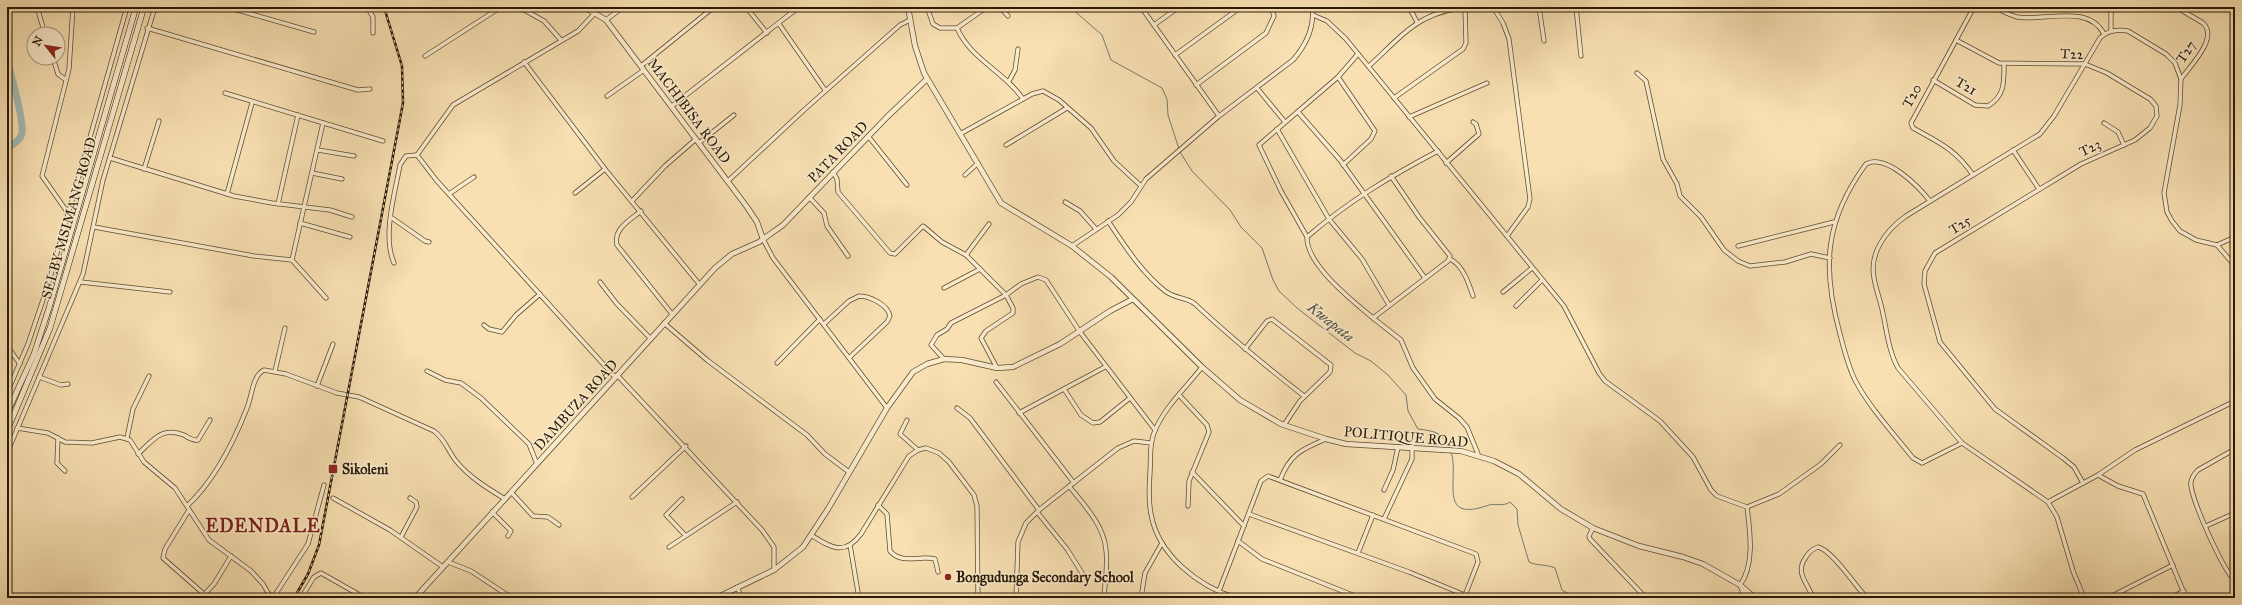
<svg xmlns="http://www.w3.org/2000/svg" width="2242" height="605" font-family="'IM FELL Great Primer',serif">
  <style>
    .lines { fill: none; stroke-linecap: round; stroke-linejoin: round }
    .stream { stroke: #717b70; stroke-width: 1 }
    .river { stroke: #a1bbb6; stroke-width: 7 }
    .minor-casing { stroke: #5d4c31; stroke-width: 5 }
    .tertiary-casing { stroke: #5d4c31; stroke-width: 6 }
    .secondary-casing { stroke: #291a06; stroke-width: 6 }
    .minor { stroke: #faebcd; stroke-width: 3.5 }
    .tertiary { stroke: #faebcd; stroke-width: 4.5 }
    .secondary { stroke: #faebcd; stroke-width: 5 }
    .rail-casing { stroke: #291a06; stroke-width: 2.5 }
    .rail { stroke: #faebcd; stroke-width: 1; stroke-dasharray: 3; stroke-linecap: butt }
    .poi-dot { fill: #8f2418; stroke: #faebcd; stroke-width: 1.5 }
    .labels { text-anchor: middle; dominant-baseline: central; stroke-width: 3; stroke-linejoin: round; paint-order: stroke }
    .street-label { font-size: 14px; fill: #291a06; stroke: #faebcd }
    .poi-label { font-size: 14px; font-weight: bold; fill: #291a06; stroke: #faebcd; text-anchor: start }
    .water-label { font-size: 15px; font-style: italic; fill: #535244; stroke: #faebcd }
    .district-label { font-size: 18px; font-weight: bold; letter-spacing: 1px; fill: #7a1f14; stroke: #faebcd }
  </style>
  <rect width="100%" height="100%" fill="#f8e0b2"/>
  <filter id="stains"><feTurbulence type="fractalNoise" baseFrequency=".005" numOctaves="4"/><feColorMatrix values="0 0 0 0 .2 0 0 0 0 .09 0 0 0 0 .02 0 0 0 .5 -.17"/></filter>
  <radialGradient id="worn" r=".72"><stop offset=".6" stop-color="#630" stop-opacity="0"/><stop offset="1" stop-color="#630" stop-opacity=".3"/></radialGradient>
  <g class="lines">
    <!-- stream -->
    <g class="stream">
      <path d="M1070,7L1102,35L1111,60L1162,88L1167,99L1168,115L1179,149"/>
      <path d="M1180,152L1192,171L1230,210L1241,227L1262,248L1273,280L1279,291L1297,308L1355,353L1371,361L1388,375L1406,395L1408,411L1418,429C1434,431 1445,433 1450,449"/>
      <path d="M1451,452C1460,478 1436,524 1489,505C1496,503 1503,507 1510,502L1517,509L1518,525L1529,562C1537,566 1546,564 1555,568L1562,590L1575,598"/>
    </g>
    <!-- river -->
    <g class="river">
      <path d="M7,17V41"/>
      <path d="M7,60C11,76 24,118 22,133C21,140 12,145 7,148"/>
    </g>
    <defs>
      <g id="minor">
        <path d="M37,7L45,34"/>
        <path d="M227,7L314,32"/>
        <path d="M367,7L373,17V33"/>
        <path d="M519,7L544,21L561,40"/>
        <path d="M746,7L767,33"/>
        <path d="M927,7L933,24L940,28H957C971,60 1004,71 1023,99"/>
        <path d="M1000,7L1008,16"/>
        <path d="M1141,7L1219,116"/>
        <path d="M1409,7L1417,22"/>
        <path d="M1493,7L1503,23L1509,39L1530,199L1528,207L1507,236"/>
        <path d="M1539,7L1544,41"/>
        <path d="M1576,7L1581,56"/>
        <path d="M1993,7C2001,10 2009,15 2017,17C2043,22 2088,3 2104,34"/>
        <path d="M2111,7V31"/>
        <path d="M2176,7L2203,23C2219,38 2190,66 2181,79"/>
        <path d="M595,13L578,31L453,105L417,155L437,181L615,377"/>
        <path d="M1313,15L1327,21L1346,39L1564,306L1599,373L1605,381L1660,421L1693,457L1711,490L1717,496L1747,507C1750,531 1755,565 1740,585L1745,598"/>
        <path d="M606,20L623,7"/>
        <path d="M779,24L825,90"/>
        <path d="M1154,25L1179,7"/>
        <path d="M147,28L334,83L358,90L370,89"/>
        <path d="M957,28L987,7"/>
        <path d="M1956,40L1999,63L2085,64L2107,73L2150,99L2156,106L2157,116L2150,128L2135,140L2081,164L1935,253L1925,271L1924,284L1940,342L1995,409L2063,458L2074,467L2083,483"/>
        <path d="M1358,54L1338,77L1259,145L1281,191L1307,237C1349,201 1389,177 1438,151"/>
        <path d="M1175,55L1241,7"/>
        <path d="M425,56L501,7"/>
        <path d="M53,58L58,74L66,80"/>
        <path d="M524,62L605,169L700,285"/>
        <path d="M641,66L714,7"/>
        <path d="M1369,66C1406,32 1421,9 1475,7"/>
        <path d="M1637,73L1646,81L1663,159L1677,184L1680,196L1701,217L1724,250L1738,261L1750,266L1785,262L1811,254L1830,258"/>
        <path d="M1338,77L1375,131L1371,139L1343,165"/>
        <path d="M1933,80L1975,105L1988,106C2005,96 2004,82 2004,64"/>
        <path d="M1009,81L1015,70L1018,49"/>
        <path d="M1196,85L1266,33L1274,16L1271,7"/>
        <path d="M1257,88L1285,122"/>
        <path d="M225,93L383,141"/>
        <path d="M607,96L644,70"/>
        <path d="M1394,98L1463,49L1466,43L1465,7"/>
        <path d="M672,106L799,7"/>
        <path d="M1298,112L1340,160L1425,278"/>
        <path d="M1409,117L1487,83"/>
        <path d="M2104,123L2118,132L2124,145"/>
        <path d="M1277,129L1329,219L1362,259L1389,305"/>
        <path d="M960,134L1032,94L1043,91L1059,100L1091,128L1114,161L1141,186"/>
        <path d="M868,136L907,185"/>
        <path d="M699,143L734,115"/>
        <path d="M1006,145L1067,108"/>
        <path d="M318,150L354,156"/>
        <path d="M2013,150L2039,189"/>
        <path d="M110,158L234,196L272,203L330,210L352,217"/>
        <path d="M1446,163L1479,134L1476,124L1473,122"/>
        <path d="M144,169L159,121"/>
        <path d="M833,172L837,179L838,192L890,253L895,254L923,226L942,242L966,255L1006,295L1021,284L1038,277L1046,280L1080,332L1155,430"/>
        <path d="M312,173L342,179"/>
        <path d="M965,175L978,163"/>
        <path d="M1973,175C1955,149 1940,143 1913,128L1911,123L1974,7"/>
        <path d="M728,181L804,110L900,25L910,20"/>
        <path d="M575,193L605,169"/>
        <path d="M227,194L252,103"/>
        <path d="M449,194L474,177"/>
        <path d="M809,197L824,213L827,226L848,256"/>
        <path d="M632,201L665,166L696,139"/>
        <path d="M1930,201C1919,187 1886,153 1866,164C1824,221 1822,268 1840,334C1844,349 1848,366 1855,380C1869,407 1894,434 1913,458L1922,463L1962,443"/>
        <path d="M1065,202L1080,211L1096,229"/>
        <path d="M278,204L298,115"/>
        <path d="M641,211C630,220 613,229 617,245L672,314"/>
        <path d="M68,213L42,176L69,69L73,7"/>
        <path d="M392,218L425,241L429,242"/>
        <path d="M1108,221C1125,246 1141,272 1165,291C1175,299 1187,297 1195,304C1230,337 1267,367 1304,396"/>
        <path d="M300,223L350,237"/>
        <path d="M94,227L254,256L292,260L326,298"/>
        <path d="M1307,237C1306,265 1354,302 1373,318L1448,261L1450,256L1419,217L1391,176"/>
        <path d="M763,239L773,258L887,408"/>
        <path d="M2217,245L2235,266"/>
        <path d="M1072,246L1118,215L1131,202L1146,179L1219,116L1293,60C1306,45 1315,28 1312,7"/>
        <path d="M1738,246L1834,222"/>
        <path d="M966,255L989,224"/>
        <path d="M1450,259C1463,265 1469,284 1473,296"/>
        <path d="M292,260L323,123"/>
        <path d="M394,263C382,236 395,193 400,165L406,156L417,155"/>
        <path d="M81,282L170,292"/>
        <path d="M600,282L617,304L651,339"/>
        <path d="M944,288L980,269"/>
        <path d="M1503,292L1532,268"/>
        <path d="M1516,306L1542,280"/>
        <path d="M1373,318L1401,340L1413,368L1435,399L1459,418L1467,427L1478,454"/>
        <path d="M664,323L707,360L807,435L825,454L849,472"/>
        <path d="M824,324L849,301L859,296C870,296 888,305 890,316L887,322L850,357"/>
        <path d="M484,325L489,329L502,332L516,315L540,294"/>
        <path d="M7,346L20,364"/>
        <path d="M1245,349L1267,321L1272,319L1331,365L1330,372L1300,401L1284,425"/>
        <path d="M944,359L931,345L937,335L947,329L951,323L1006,295L1013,308V313L986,331L981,338L997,368"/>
        <path d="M777,363L820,319"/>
        <path d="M1202,367C1186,388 1164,407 1154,433C1149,445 1151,459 1150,472C1149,486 1148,500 1151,514C1158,555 1198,586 1236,598"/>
        <path d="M275,371L285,328"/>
        <path d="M427,371L445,380L461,383L481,398L529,444L537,464"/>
        <path d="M617,375L762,530L774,547V570"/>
        <path d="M39,377L61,385L68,384"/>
        <path d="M996,382L1074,483"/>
        <path d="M317,386L333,344"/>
        <path d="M1064,389L1081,415L1093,423L1100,422L1130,398"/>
        <path d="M7,393L28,344L48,285L127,7"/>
        <path d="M1179,395L1207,425L1209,432L1189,481L1188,506"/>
        <path d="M957,408L970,418L1039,510"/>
        <path d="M1019,413L1105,367"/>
        <path d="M907,420L900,434L918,450"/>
        <path d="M17,428L48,433L65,442L92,443L120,437L130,440L144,462L175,488L209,540L251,571L263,584L271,598"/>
        <path d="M58,438L57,463L65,471"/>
        <path d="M127,438L133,409L149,376"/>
        <path d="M2235,449L2198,470C2194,474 2190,480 2191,486C2194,505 2222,568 2235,581"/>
        <path d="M7,453L83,274L103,180L155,7"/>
        <path d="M138,454C153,440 162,426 184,435C189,438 193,441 198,440L210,420"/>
        <path d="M1192,472L1244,526"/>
        <path d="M2098,475L2118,486L2143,494L2186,598"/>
        <path d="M1280,480C1290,454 1302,449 1326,439"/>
        <path d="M1069,486C1084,505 1104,525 1106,550C1108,565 1105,582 1104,597"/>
        <path d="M1384,490L1393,470L1398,447"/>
        <path d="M511,492L533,516L548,517L559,525"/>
        <path d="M632,497L686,446"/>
        <path d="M333,498L390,530L443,567"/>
        <path d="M682,499L666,515L685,535"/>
        <path d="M2048,502L2098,475L2135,450L2235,401"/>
        <path d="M878,505L887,514L890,551C902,565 919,555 935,559L938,572"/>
        <path d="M187,506C215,480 233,444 247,408C252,397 252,376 264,370L286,374L337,393L359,397L434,431C445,439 448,451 456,461C469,477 487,488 505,499"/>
        <path d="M1747,507L1779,494L1821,464L1840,445"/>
        <path d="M189,510L165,549L163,558L205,595"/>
        <path d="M492,512L511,531L508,536"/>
        <path d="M1037,512L1067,549L1082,573"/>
        <path d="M1249,514L1409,572L1465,595"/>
        <path d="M1384,519L1412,459V447"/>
        <path d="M2206,526L2235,513"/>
        <path d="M1593,528L1589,536L1590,539L1646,598"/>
        <path d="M811,535C830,547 844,557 861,534L909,456L918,450L926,448L939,453L949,462L974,495L977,506L978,598"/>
        <path d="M401,537L417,507L416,502L410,498"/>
        <path d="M1238,541L1262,559L1360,598"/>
        <path d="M850,545L859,598"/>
        <path d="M669,547L737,502"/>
        <path d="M1358,553L1373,515"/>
        <path d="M448,562L471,571L512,598"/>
        <path d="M737,587L742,598"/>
        <path d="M1219,591L1261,481L1268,476L1476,554L1478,562L1464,598"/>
        <path d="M639,597L640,598"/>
        <path d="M201,598L214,584L231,556"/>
        <path d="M273,598L308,544L324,485"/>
        <path d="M301,598L314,577L321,573L365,598"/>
        <path d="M1016,598L1018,542L1026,523L1039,510L1118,448L1134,441L1151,443"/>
        <path d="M1141,598L1145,573L1162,543"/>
        <path d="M1813,598C1808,583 1794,573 1806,557C1809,552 1812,549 1818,547C1832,550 1856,587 1867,598"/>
        <path d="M2084,598L2073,571L2057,517L2048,502L1962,443L1898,368C1889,352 1887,332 1883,314C1881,302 1876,290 1874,278C1869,253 1886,230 1906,216L2040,134L2054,116L2100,38C2108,30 2117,29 2128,31L2166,54L2175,63L2181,79L2180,105L2164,193L2167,212L2172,221L2180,231L2196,240L2217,245L2235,237"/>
        <path d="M2108,598L2173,565"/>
        <path d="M2170,598L2184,591"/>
      </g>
      <g id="tertiary">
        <path d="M584,7L606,20L747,207L757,222L763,239"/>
        <path d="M908,7L915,46L924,73L1001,203L1072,246L1111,277L1202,367L1240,400L1281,424L1326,439L1346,444L1461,451L1494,461L1519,474L1561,509L1593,528L1639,546L1683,557L1703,564L1740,585L1755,598"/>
        <path d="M415,598L715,268L732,254L759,242L783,225L887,117L927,79"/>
        <path d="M716,598L774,570L803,547L828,509L887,408L913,372L927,364L944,359L962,360L997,368L1013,367L1060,344L1110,311L1133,299"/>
      </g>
      <g id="secondary">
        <path d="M7,413L34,354L49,308L136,7"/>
        <path d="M7,431L50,328L144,7"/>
      </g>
    </defs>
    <!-- minor casing -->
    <use href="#minor" class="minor-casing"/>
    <!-- tertiary casing -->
    <use href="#tertiary" class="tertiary-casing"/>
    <!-- secondary casing -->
    <use href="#secondary" class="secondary-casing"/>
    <!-- minor -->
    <use href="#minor" class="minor"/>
    <!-- tertiary -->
    <use href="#tertiary" class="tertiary"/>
    <!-- secondary -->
    <use href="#secondary" class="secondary"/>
    <defs>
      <path id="rail" d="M294,598L308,574L319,545L403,103L402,66L384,7"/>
    </defs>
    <!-- rail casing -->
    <use href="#rail" class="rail-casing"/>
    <!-- rail -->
    <use href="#rail" class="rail"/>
  </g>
  <!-- markers -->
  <g class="poi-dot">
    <rect x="328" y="464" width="10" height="10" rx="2"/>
    <circle cx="948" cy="577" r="4"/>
  </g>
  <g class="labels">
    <!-- street labels -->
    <g class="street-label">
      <text transform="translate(2186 52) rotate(-56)">T27</text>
      <text transform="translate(2072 54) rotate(3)">T22</text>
      <text transform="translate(1966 86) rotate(30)">T21</text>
      <text transform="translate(1912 96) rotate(-61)">T20</text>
      <text transform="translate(689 111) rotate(53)">MACHIBISA ROAD</text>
      <text transform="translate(2090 148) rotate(-25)">T23</text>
      <text transform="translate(838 152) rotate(-46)">PATA ROAD</text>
      <text transform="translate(69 218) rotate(-74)">SELBY MSIMANG ROAD</text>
      <text transform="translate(1960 225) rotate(-32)">T25</text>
      <text transform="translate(576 405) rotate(-48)">DAMBUZA ROAD</text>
      <text transform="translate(1406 437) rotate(5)">POLITIQUE ROAD</text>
    </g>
    <!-- poi labels -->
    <g class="poi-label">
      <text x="342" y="469">Sikoleni</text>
      <text x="956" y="577">Bongudunga Secondary School</text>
    </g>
    <!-- water labels -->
    <g class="water-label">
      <text transform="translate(1331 322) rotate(38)">Kwapata</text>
    </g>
    <!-- district labels -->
    <g class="district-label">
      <text x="263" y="526">EDENDALE</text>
    </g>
  </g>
  <!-- margin -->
  <rect width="2242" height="605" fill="none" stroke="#f8e0b2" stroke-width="24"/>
  <rect x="8" y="8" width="2226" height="589" fill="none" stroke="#291a06" stroke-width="2"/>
  <rect x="12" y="12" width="2218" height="581" fill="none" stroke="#291a06"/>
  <!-- north arrow -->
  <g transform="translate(46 46) rotate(300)"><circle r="19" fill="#faebcd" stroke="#a6977d"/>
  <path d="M0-3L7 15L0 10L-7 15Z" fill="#8f2418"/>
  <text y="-6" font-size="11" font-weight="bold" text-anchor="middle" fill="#291a06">N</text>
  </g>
  <rect width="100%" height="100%" filter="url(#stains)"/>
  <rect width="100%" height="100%" fill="url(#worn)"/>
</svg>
